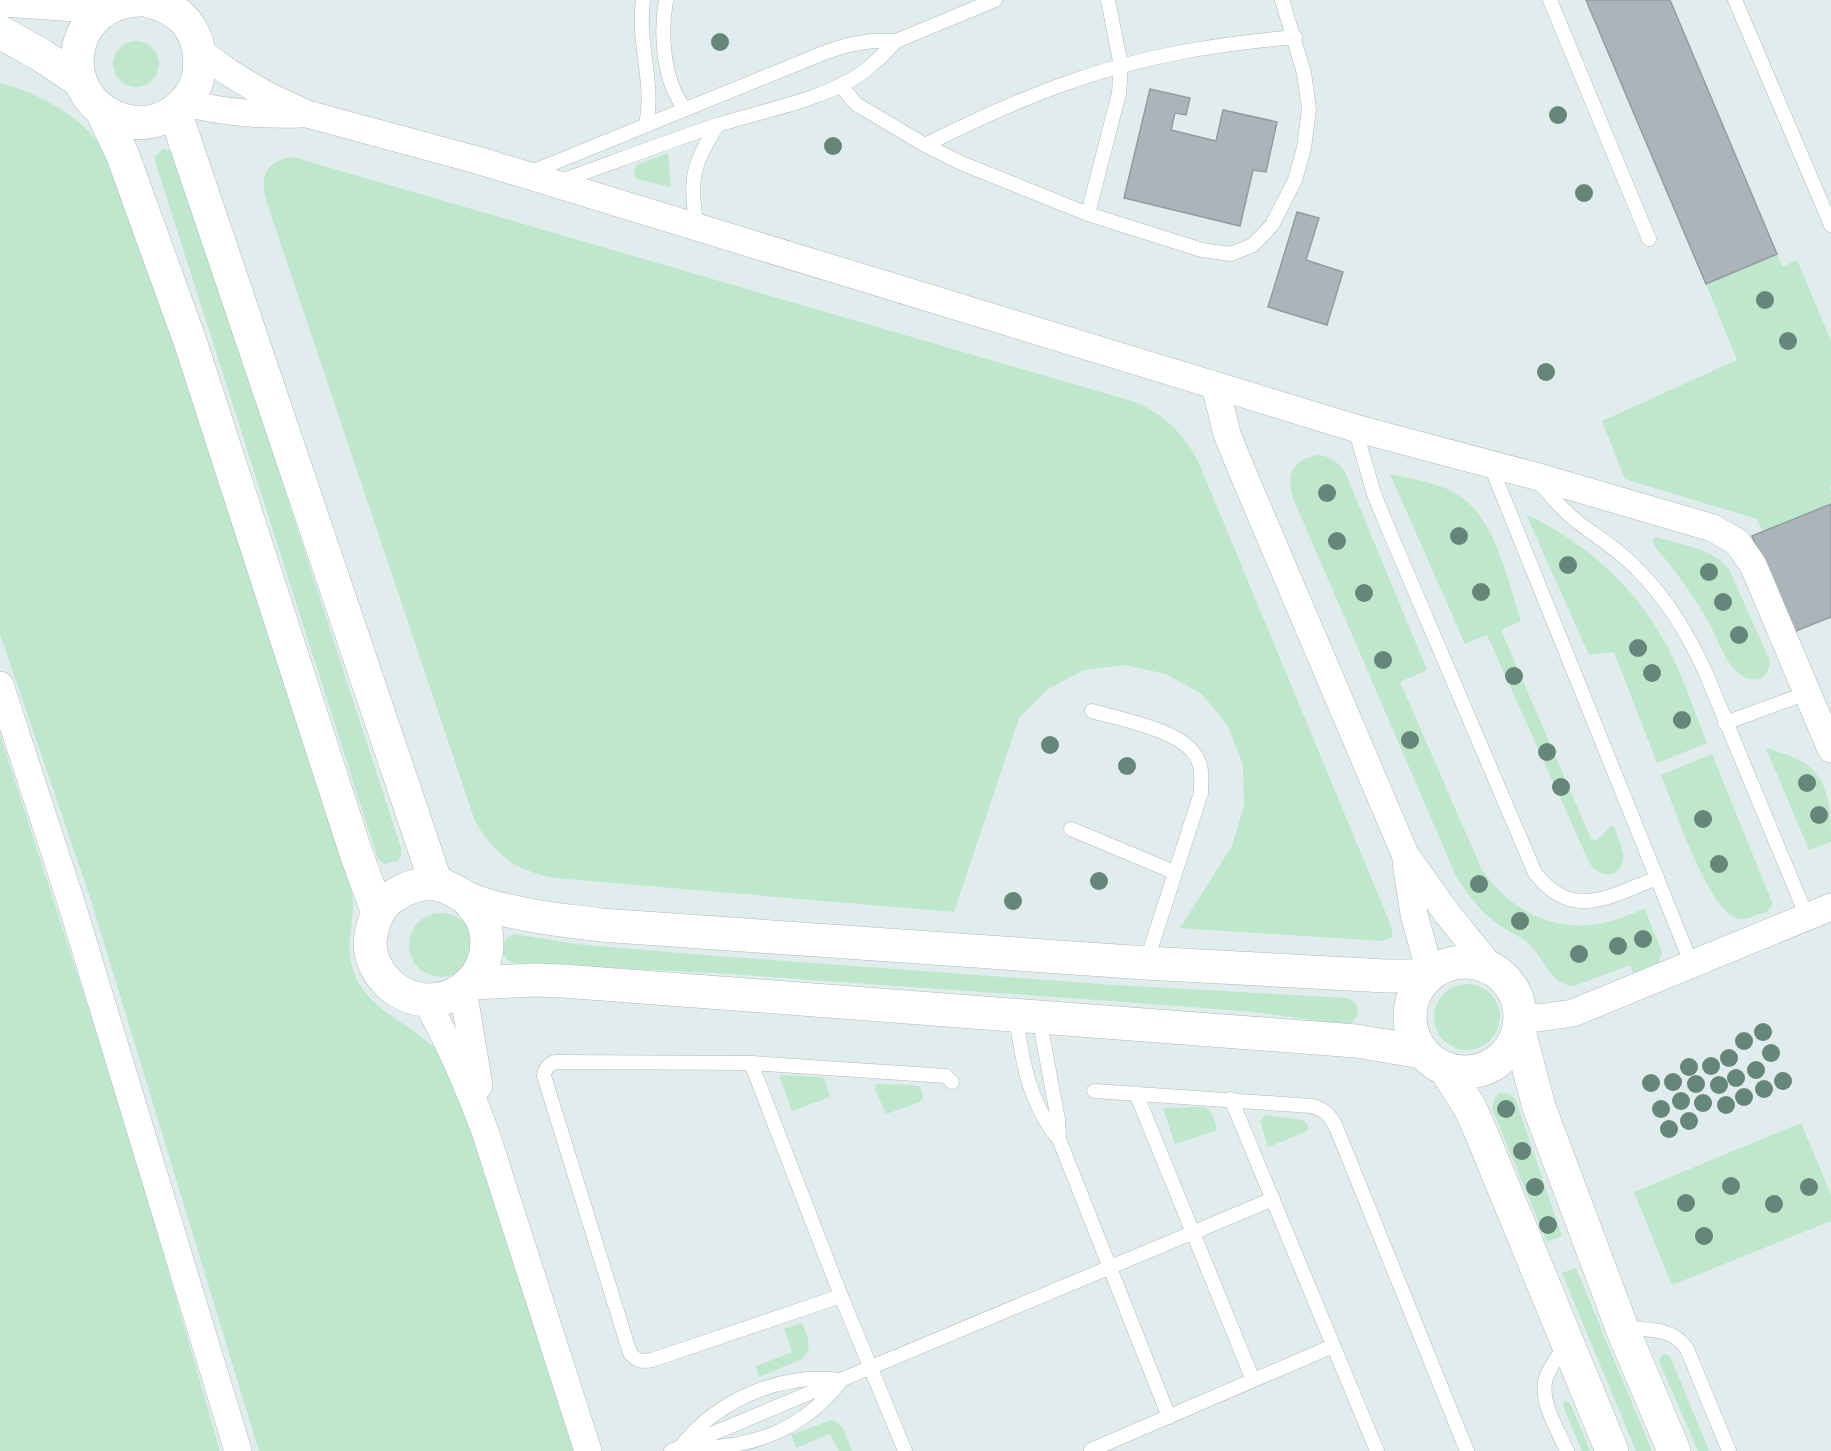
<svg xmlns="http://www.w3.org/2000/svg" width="1831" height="1451" font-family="Merriweather,serif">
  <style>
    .green { fill: #bee7cc }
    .building { fill: #abb4b8; stroke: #939ca0; stroke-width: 1.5 }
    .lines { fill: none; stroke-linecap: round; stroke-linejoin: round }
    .service-casing { stroke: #b0babb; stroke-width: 15 }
    .minor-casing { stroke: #b0babb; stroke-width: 28 }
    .tertiary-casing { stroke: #b0babb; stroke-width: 34 }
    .service { stroke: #fff; stroke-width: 14 }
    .minor { stroke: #fff; stroke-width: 27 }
    .tertiary { stroke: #fff; stroke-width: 33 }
    .tree { fill: #67867a }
  </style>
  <rect width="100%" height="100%" fill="#e1eced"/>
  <!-- green -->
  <g class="green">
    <circle cx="136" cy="64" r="23"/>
    <path d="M0,83C45,95 86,119 110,159C115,169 118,180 122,190L350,874C352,886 353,898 353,911C352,930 346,947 352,966C362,1005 399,1018 428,1042C438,1050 445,1060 453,1070L574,1451H259L90,897L0,634Z"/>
    <path d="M163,149L173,151L176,155L401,848V855L398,861L385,864L379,860L376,853L155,161V156Z"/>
    <path d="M668,153L671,187L637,179L634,175L636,165Z"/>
    <path d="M293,157L1135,402C1164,414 1183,433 1198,461L1392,928V937L1383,941L1180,928L1232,846L1244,806L1243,765L1228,726L1202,694L1166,674L1125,665L1084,670L1048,689L1019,718L954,912L554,878C515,870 495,855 475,821L266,200C260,175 266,161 293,157Z"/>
    <path d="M1777,254L1782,267L1797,260L1831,341V485L1829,486L1831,492V504L1763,532L1757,519L1625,479L1602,421L1737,360L1706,284Z"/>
    <path d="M1317,455C1330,456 1337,461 1345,472L1427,670L1400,682L1482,870C1523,927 1581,941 1644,908L1661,949L1662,954L1658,963L1633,973L1630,965L1574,986C1550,985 1545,959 1529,944C1520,936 1508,932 1498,924C1480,911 1467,894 1456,876L1293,498C1286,474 1293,460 1317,455Z"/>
    <path d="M1390,474C1411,479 1435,482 1453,492C1495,513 1507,580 1521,621L1501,630L1591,839L1596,841L1611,826L1614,827C1617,836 1624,849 1623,859C1620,881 1597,877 1589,862L1487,635L1465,644Z"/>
    <path d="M1526,514C1581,541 1627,579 1659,632C1680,666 1692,706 1707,743L1657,763L1614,652L1589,655Z"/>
    <path d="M1656,537C1681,545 1712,548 1729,569L1769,659C1770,665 1769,671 1764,676C1755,684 1744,678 1736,671C1723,659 1718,638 1709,623C1693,594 1674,569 1653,544V539Z"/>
    <path d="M0,735L127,1128L220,1451H0Z"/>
    <path d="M1766,748C1779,752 1794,756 1806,764C1831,782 1831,814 1831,842L1809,850Z"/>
    <path d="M1712,754L1772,902C1771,912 1764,913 1756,915C1749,918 1741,921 1734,917C1704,900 1675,808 1661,775Z"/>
    <circle cx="441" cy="945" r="32"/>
    <path d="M515,934L575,944L717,956L1115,985L1348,998C1362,1005 1361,1019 1347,1025L1254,1012L1112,1001L714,973L512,963C498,955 500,939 515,934Z"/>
    <circle cx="1467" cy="1017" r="33"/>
    <path d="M781,1075L822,1077L825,1080L830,1097L792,1111L780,1078Z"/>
    <path d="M876,1084L915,1085L920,1087L923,1097L920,1102L886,1114L875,1089Z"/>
    <path d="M1500,1093C1508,1093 1512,1094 1516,1101L1562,1236L1547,1242L1492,1109L1495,1097Z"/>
    <path d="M1205,1107L1212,1113L1217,1130L1175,1144L1163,1108Z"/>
    <path d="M1265,1115L1303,1120L1308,1125V1129L1303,1133L1268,1147L1260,1121Z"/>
    <path d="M1801,1123L1831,1195V1221L1672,1285L1634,1192Z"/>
    <path d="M1576,1268L1652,1451H1636L1562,1273Z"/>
    <path d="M802,1323C807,1336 814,1347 802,1359L759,1377L756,1366L792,1352L784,1329Z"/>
    <path d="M1663,1354L1670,1356L1709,1451H1698L1659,1361Z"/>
    <path d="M1565,1400L1570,1403L1590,1451H1582L1563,1406Z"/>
    <path d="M831,1420C845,1423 847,1439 852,1451H839L830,1434L796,1448L791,1435Z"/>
  </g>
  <!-- building -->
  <g class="building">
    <path d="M1586,0H1670L1777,254L1706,284Z"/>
    <path d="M1150,89L1190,98L1186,115L1175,113L1171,130L1216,141L1223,110L1277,122L1266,172L1253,170L1240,226L1124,198Z"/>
    <path d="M1297,212L1319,218L1306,260L1343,272L1327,325L1268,307Z"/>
    <path d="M1831,504V617L1791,633L1752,536Z"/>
  </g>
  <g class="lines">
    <defs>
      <g id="service">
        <path d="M643,0C637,44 655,83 646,125"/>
        <path d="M666,0C660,35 663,81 685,109"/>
        <path d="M1550,0L1649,239"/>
        <path d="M1735,0L1831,225"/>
        <path d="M841,86L856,104L925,145L961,163L1088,214L1202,250L1231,254L1253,245L1272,225L1295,180L1304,148L1309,109L1304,73L1282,0"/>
        <path d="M925,145C971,122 1018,100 1067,83C1140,56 1218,44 1295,37"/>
        <path d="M529,173L826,52L848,45L872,41H896L995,0"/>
        <path d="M558,182C611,163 664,143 717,125C764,110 817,102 859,75C873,66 884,53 896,41"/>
        <path d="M1088,214L1119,93L1121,66L1108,0"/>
        <path d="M697,227C689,182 692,163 718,125"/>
        <path d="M1355,428L1374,494L1385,521L1535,873C1573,922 1610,896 1657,878"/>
        <path d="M1490,464L1692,965"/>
        <path d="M1538,481C1551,496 1563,511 1579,523C1599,538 1620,551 1637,569C1667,599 1687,633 1705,671L1807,917"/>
        <path d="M1092,711C1122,720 1185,730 1198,760C1203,771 1201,782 1201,793L1146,963"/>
        <path d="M1725,723L1807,693"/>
        <path d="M1071,829L1174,872"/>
        <path d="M1016,1016C1022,1060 1029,1104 1059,1139"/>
        <path d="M1039,1017L1058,1120L1059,1139L1169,1417"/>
        <path d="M751,1063L841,1296L905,1451"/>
        <path d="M1094,1091L1312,1106C1325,1110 1330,1115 1336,1127L1467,1451"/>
        <path d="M1136,1093L1253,1380"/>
        <path d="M1231,1099L1377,1451"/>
        <path d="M841,1296L652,1360C641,1362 637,1361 630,1353L544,1076C545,1068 548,1065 555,1062L751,1063L946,1076L952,1082"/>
        <path d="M1624,1328C1648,1330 1673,1327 1687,1349L1729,1451"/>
        <path d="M1566,1344C1559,1355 1550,1366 1546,1378C1539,1401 1558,1430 1567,1451"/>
        <path d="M683,1444C720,1399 781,1373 839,1380"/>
        <path d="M685,1447C747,1451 802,1431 840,1382"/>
        <path d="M1091,1450L1333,1346"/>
        <path d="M671,1451L1273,1199"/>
      </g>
      <g id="minor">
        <path d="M199,51L228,72L266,95L307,114L477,160L1355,428L1535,476L1713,528L1737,542L1753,565L1831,749"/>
        <path d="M185,103C226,113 261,115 302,114"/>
        <path d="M1215,385L1227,434L1242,471L1405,854L1446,912L1491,968"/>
        <path d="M0,685L71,902L238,1451"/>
        <path d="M1406,862L1414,914L1430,973"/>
        <path d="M463,990L479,1086"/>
        <path d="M426,1001C450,1043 468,1086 485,1131L588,1451"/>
        <path d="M1521,1016L1538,1018L1573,1013L1831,907"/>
      </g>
      <g id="tertiary">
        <path d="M0,0L108,7"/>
        <path d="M139,0C61,3 55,109 132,122C150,125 169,118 182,105C207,82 205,37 179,15C169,7 159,4 146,0"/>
        <path d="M0,32L41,55L80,81"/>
        <path d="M102,111L123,156L191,344L356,853L378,913"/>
        <path d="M175,112L436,883"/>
        <path d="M466,898C473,906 481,914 484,924C502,983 432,1025 388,983C377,972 370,957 370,942C372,924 378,905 395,895C406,888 420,883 434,884C446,884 456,893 467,898C481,905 499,909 515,912C543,919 573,921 601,925L1146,963L1386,976H1427"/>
        <circle cx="1465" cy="1017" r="55"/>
        <path d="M471,983L534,980L563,981L1356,1041L1422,1052"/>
        <path d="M1519,1031L1539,1107L1622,1328L1674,1451"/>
        <path d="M1445,1068L1470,1108L1480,1130L1612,1451"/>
      </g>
    </defs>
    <!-- service casing -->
    <use href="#service" class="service-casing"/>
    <!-- minor casing -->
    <use href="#minor" class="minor-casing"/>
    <!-- tertiary casing -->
    <use href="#tertiary" class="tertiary-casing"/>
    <!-- service -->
    <use href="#service" class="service"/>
    <!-- minor -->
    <use href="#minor" class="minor"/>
    <!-- tertiary -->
    <use href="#tertiary" class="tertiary"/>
  </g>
  <!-- trees -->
  <g class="tree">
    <circle cx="720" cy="42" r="9"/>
    <circle cx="1558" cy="115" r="9"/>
    <circle cx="833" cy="146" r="9"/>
    <circle cx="1584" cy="193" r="9"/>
    <circle cx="1765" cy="300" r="9"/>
    <circle cx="1788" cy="341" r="9"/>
    <circle cx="1546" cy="372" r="9"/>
    <circle cx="1327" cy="493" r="9"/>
    <circle cx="1459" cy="536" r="9"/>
    <circle cx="1337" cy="541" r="9"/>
    <circle cx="1568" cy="565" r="9"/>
    <circle cx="1709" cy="572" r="9"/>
    <circle cx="1481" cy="592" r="9"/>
    <circle cx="1364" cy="593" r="9"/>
    <circle cx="1723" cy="602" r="9"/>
    <circle cx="1739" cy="635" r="9"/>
    <circle cx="1638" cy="648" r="9"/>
    <circle cx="1383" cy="660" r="9"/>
    <circle cx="1652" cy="673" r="9"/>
    <circle cx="1514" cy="676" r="9"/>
    <circle cx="1682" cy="720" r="9"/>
    <circle cx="1410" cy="740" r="9"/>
    <circle cx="1050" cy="745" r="9"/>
    <circle cx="1547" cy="752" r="9"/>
    <circle cx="1127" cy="766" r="9"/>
    <circle cx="1807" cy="783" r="9"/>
    <circle cx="1561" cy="787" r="9"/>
    <circle cx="1819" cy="815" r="9"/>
    <circle cx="1703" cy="819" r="9"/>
    <circle cx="1719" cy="864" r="9"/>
    <circle cx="1099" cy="881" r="9"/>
    <circle cx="1479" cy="884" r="9"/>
    <circle cx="1013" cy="901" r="9"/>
    <circle cx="1520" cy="921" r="9"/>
    <circle cx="1643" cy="939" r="9"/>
    <circle cx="1618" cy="946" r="9"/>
    <circle cx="1579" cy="954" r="9"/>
    <circle cx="1763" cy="1032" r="9"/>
    <circle cx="1744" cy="1041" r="9"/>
    <circle cx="1771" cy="1053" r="9"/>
    <circle cx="1729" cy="1058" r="9"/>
    <circle cx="1711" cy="1066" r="9"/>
    <circle cx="1689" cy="1067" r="9"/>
    <circle cx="1756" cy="1070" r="9"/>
    <circle cx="1736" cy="1078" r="9"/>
    <circle cx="1783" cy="1081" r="9"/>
    <circle cx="1673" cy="1082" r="9"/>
    <circle cx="1651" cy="1083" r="9"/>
    <circle cx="1696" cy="1084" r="9"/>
    <circle cx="1719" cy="1085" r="9"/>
    <circle cx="1764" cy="1089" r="9"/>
    <circle cx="1744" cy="1097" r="9"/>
    <circle cx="1681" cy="1101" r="9"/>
    <circle cx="1703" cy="1103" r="9"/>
    <circle cx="1726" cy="1105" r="9"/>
    <circle cx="1506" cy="1109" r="9"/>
    <circle cx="1661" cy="1109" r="9"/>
    <circle cx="1689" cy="1121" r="9"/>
    <circle cx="1669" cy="1129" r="9"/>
    <circle cx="1522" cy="1151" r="9"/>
    <circle cx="1731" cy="1186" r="9"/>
    <circle cx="1535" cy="1187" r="9"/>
    <circle cx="1809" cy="1187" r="9"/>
    <circle cx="1686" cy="1203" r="9"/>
    <circle cx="1774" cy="1204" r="9"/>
    <circle cx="1548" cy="1225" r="9"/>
    <circle cx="1704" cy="1236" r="9"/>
  </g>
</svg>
